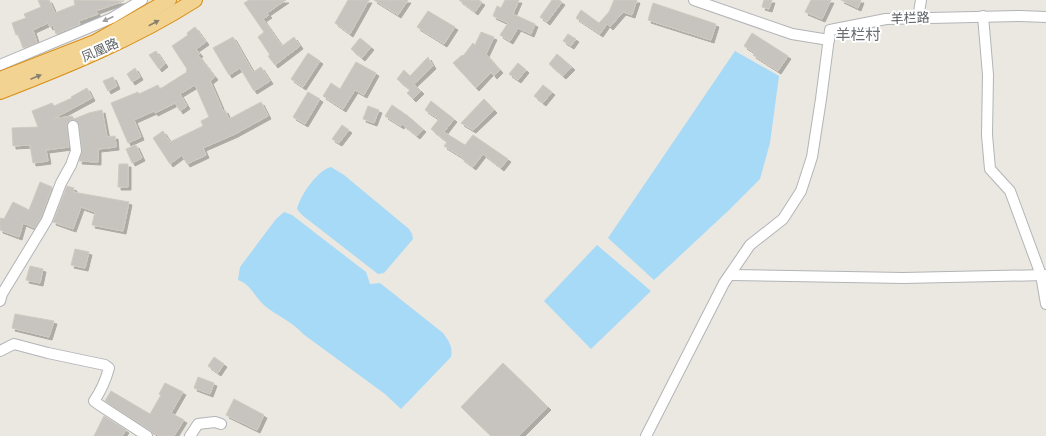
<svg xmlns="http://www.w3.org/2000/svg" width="1046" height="436" font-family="'DM Sans','Noto Sans SC',sans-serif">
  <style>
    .water { fill: #a6daf7 }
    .building { fill: #c7c3be; stroke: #cfcac0; filter: url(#shadow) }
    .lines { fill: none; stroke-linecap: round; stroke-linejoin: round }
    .minor-casing { stroke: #b2b4b8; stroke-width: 12 }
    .highway-casing { stroke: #d98d14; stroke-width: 16 }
    .minor { stroke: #fff; stroke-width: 10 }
    .highway { stroke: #f3d391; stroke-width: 14 }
    .oneway { fill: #9c9ea0 }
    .oneway2 { fill: #88806f }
    .labels { text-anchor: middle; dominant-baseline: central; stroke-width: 4; stroke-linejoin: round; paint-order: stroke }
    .street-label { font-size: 13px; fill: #5a5d61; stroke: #fff }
    .quarter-label { font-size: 15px; fill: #6b6f73; stroke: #fff }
  </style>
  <defs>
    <filter id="shadow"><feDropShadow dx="3" dy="3" stdDeviation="0" flood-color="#0004"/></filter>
  </defs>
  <rect width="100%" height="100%" fill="#ebe8e1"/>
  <!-- water -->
  <g class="water">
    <path d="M735,51L779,76L770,143L760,179L728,211L654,280L608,238Z"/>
    <path d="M331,167L344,175L409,229L412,234L413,239L384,273L378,274L302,215L297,209C300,195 318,170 331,167Z"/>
    <path d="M284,212L292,215L366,272L370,284L380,283L443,333C449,341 453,347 451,357L401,409L385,394L303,334C293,322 277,316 265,306C255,298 251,284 238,280L240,267L276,219Z"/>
    <path d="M597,245L651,291L591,349L544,301Z"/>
  </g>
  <!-- building -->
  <g class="building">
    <path d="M38,0H49L55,13L75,5L74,0L124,1L96,11L98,14L79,21L80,24L56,34L53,25L50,27L48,23L33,30L37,43L23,48L18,34L16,35L12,23L26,18L24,14L41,7Z"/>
    <path d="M249,0H286L267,13L269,15L263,19L282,46L294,37L300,46L275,65L268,56L270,55L258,37L264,32L244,3Z"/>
    <path d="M348,0H369L350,34L335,23Z"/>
    <path d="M374,0H408L398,15Z"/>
    <path d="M459,0H478L482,2L475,12Z"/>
    <path d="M505,0H519L513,14L535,24L531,34L518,28L510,41L500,35L508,23L493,16L497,6L501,8Z"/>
    <path d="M552,0H559L562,2L547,22L540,17Z"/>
    <path d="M614,0H637L632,15L623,12L610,27L607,24L600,34L576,18L581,10L599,23L609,12Z"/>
    <path d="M764,0H772L769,9L762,7Z"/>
    <path d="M811,0H831L822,19L805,12Z"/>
    <path d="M841,0H861L858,8Z"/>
    <path d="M653,3L716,24L711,40L648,20Z"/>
    <path d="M428,11L455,27L444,44L417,27Z"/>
    <path d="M195,27L206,42L196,49L200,54L198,55L215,77L210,81L223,111L225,110L229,119L261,102L268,116L235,134L203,148L206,155L187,164L182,155L170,164L153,138L163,131L170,142L203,126L201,121L209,117L195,85L180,94L187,106L180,111L175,103L155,113L154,111L134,120L141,137L128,143L111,103L138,92L139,94L158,85L160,89L187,72L186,71L187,69L172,46L188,35L187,33Z"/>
    <path d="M481,32L494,37L486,54L500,70L494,76L491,72L476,88L453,63L462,55L463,56L473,43L475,45Z"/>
    <path d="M752,33L788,56L778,71L753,55L755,53L744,46Z"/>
    <path d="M568,34L576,39L571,46L563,41Z"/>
    <path d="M233,37L253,72L261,67L270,81L254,91L240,68L229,75L213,48Z"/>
    <path d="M360,38L371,47L362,58L351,49Z"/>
    <path d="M156,51L165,64L159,69L149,55Z"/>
    <path d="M308,53L320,61L303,87L291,79Z"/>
    <path d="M557,54L572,67L563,76L549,64Z"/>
    <path d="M428,57L433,66L414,84L421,91L413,99L407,93L410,90L397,79L404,70L410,76Z"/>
    <path d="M356,62L376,73L364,95L355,90L343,109L323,96L331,83L340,89Z"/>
    <path d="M518,63L526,70L518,80L509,74Z"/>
    <path d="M135,68L140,77L132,82L127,74Z"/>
    <path d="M113,77L117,86L108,91L103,81Z"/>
    <path d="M543,85L552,92L543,103L534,96Z"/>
    <path d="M87,88L92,98L53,119L72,116L74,119L89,113L102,110L107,137L115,136L116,147L98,149V162L79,161L82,150L79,125L75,120L69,121L67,124L69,147L46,150L48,161L33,163L30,145L13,146L12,128L38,127L32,111L52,103L54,106L72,98L71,97Z"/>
    <path d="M308,92L320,99L305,124L293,117Z"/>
    <path d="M484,99L494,110L473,130L461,123Z"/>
    <path d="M431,101L454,119L444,132L465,145L473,135L508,159L501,168L483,154L473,167L461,158L462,157L444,146L447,142L431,129L439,119L425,110Z"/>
    <path d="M392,105L408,116L423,129L417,136L402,124L401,126L385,116Z"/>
    <path d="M368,106L379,110L374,123L363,119Z"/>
    <path d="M342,125L349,130L339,143L332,139Z"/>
    <path d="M136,145L142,158L132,163L126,149Z"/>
    <path d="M119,164H128V187H118Z"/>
    <path d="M40,182L52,187L41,217L35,228L23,223L19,237L0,230V218L4,219L13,202L29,210Z"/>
    <path d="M67,186L74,188L73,192L129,202L123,231L92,225L95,212L81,207L73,229L53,222Z"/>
    <path d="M75,249L89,252L85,268L71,265Z"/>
    <path d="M30,266L43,269L40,283L26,280Z"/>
    <path d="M15,314L54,321L49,337L12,328Z"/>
    <path d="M214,357L224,364L218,373L208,366Z"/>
    <path d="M503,363L548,407L519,436H491L461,407Z"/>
    <path d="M198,377L214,383L210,394L194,388Z"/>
    <path d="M165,383L183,392L171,413L184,420L174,436H159L105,401L111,391L150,414L161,395L159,394Z"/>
    <path d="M234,399L264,415L257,430L226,415Z"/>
    <path d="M104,416L126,430L122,436H94Z"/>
  </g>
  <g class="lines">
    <defs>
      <g id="minor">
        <path d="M694,0L792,34L829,40"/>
        <path d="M983,16L988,75L987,135L990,169L1010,191L1041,275L1046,304"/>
        <path d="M918,18L921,0"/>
        <path d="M0,65L112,18L142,0"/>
        <path d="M730,275L903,278L1046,275"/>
        <path d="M0,301L2,294L47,220L61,183L71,165L76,151L73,126"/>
        <path d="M0,351L14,344L48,353L105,365L109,368C106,379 101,391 94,401L98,404L147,436"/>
        <path d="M190,436L198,424L215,422L221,424"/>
        <path d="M646,436L724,283L750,245L783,219L801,191L812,157L821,99L830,30L886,19L1020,16L1046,17"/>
      </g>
      <g id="highway">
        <path d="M0,79L95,42L169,0"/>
        <path d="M0,92C67,66 134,39 195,0"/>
      </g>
    </defs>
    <!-- minor casing -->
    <use href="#minor" class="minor-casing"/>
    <!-- highway casing -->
    <use href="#highway" class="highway-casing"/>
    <!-- minor -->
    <use href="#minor" class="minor"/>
    <!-- highway -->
    <use href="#highway" class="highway"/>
  </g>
  <!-- one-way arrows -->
  <defs><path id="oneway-solid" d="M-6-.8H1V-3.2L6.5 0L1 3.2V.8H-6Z"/></defs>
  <use class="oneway" href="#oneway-solid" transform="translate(108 19) rotate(155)"/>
  <g class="oneway2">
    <use href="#oneway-solid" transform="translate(154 23) rotate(-28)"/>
    <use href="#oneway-solid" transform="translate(36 77) rotate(-23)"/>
  </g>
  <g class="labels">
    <!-- street labels -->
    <g class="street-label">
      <text transform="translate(910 18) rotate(-2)">羊栏路</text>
      <text transform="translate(100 50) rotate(-24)">凤凰路</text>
    </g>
    <!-- quarter labels -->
    <g class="quarter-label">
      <text x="858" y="35">羊栏村</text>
    </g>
  </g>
</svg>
